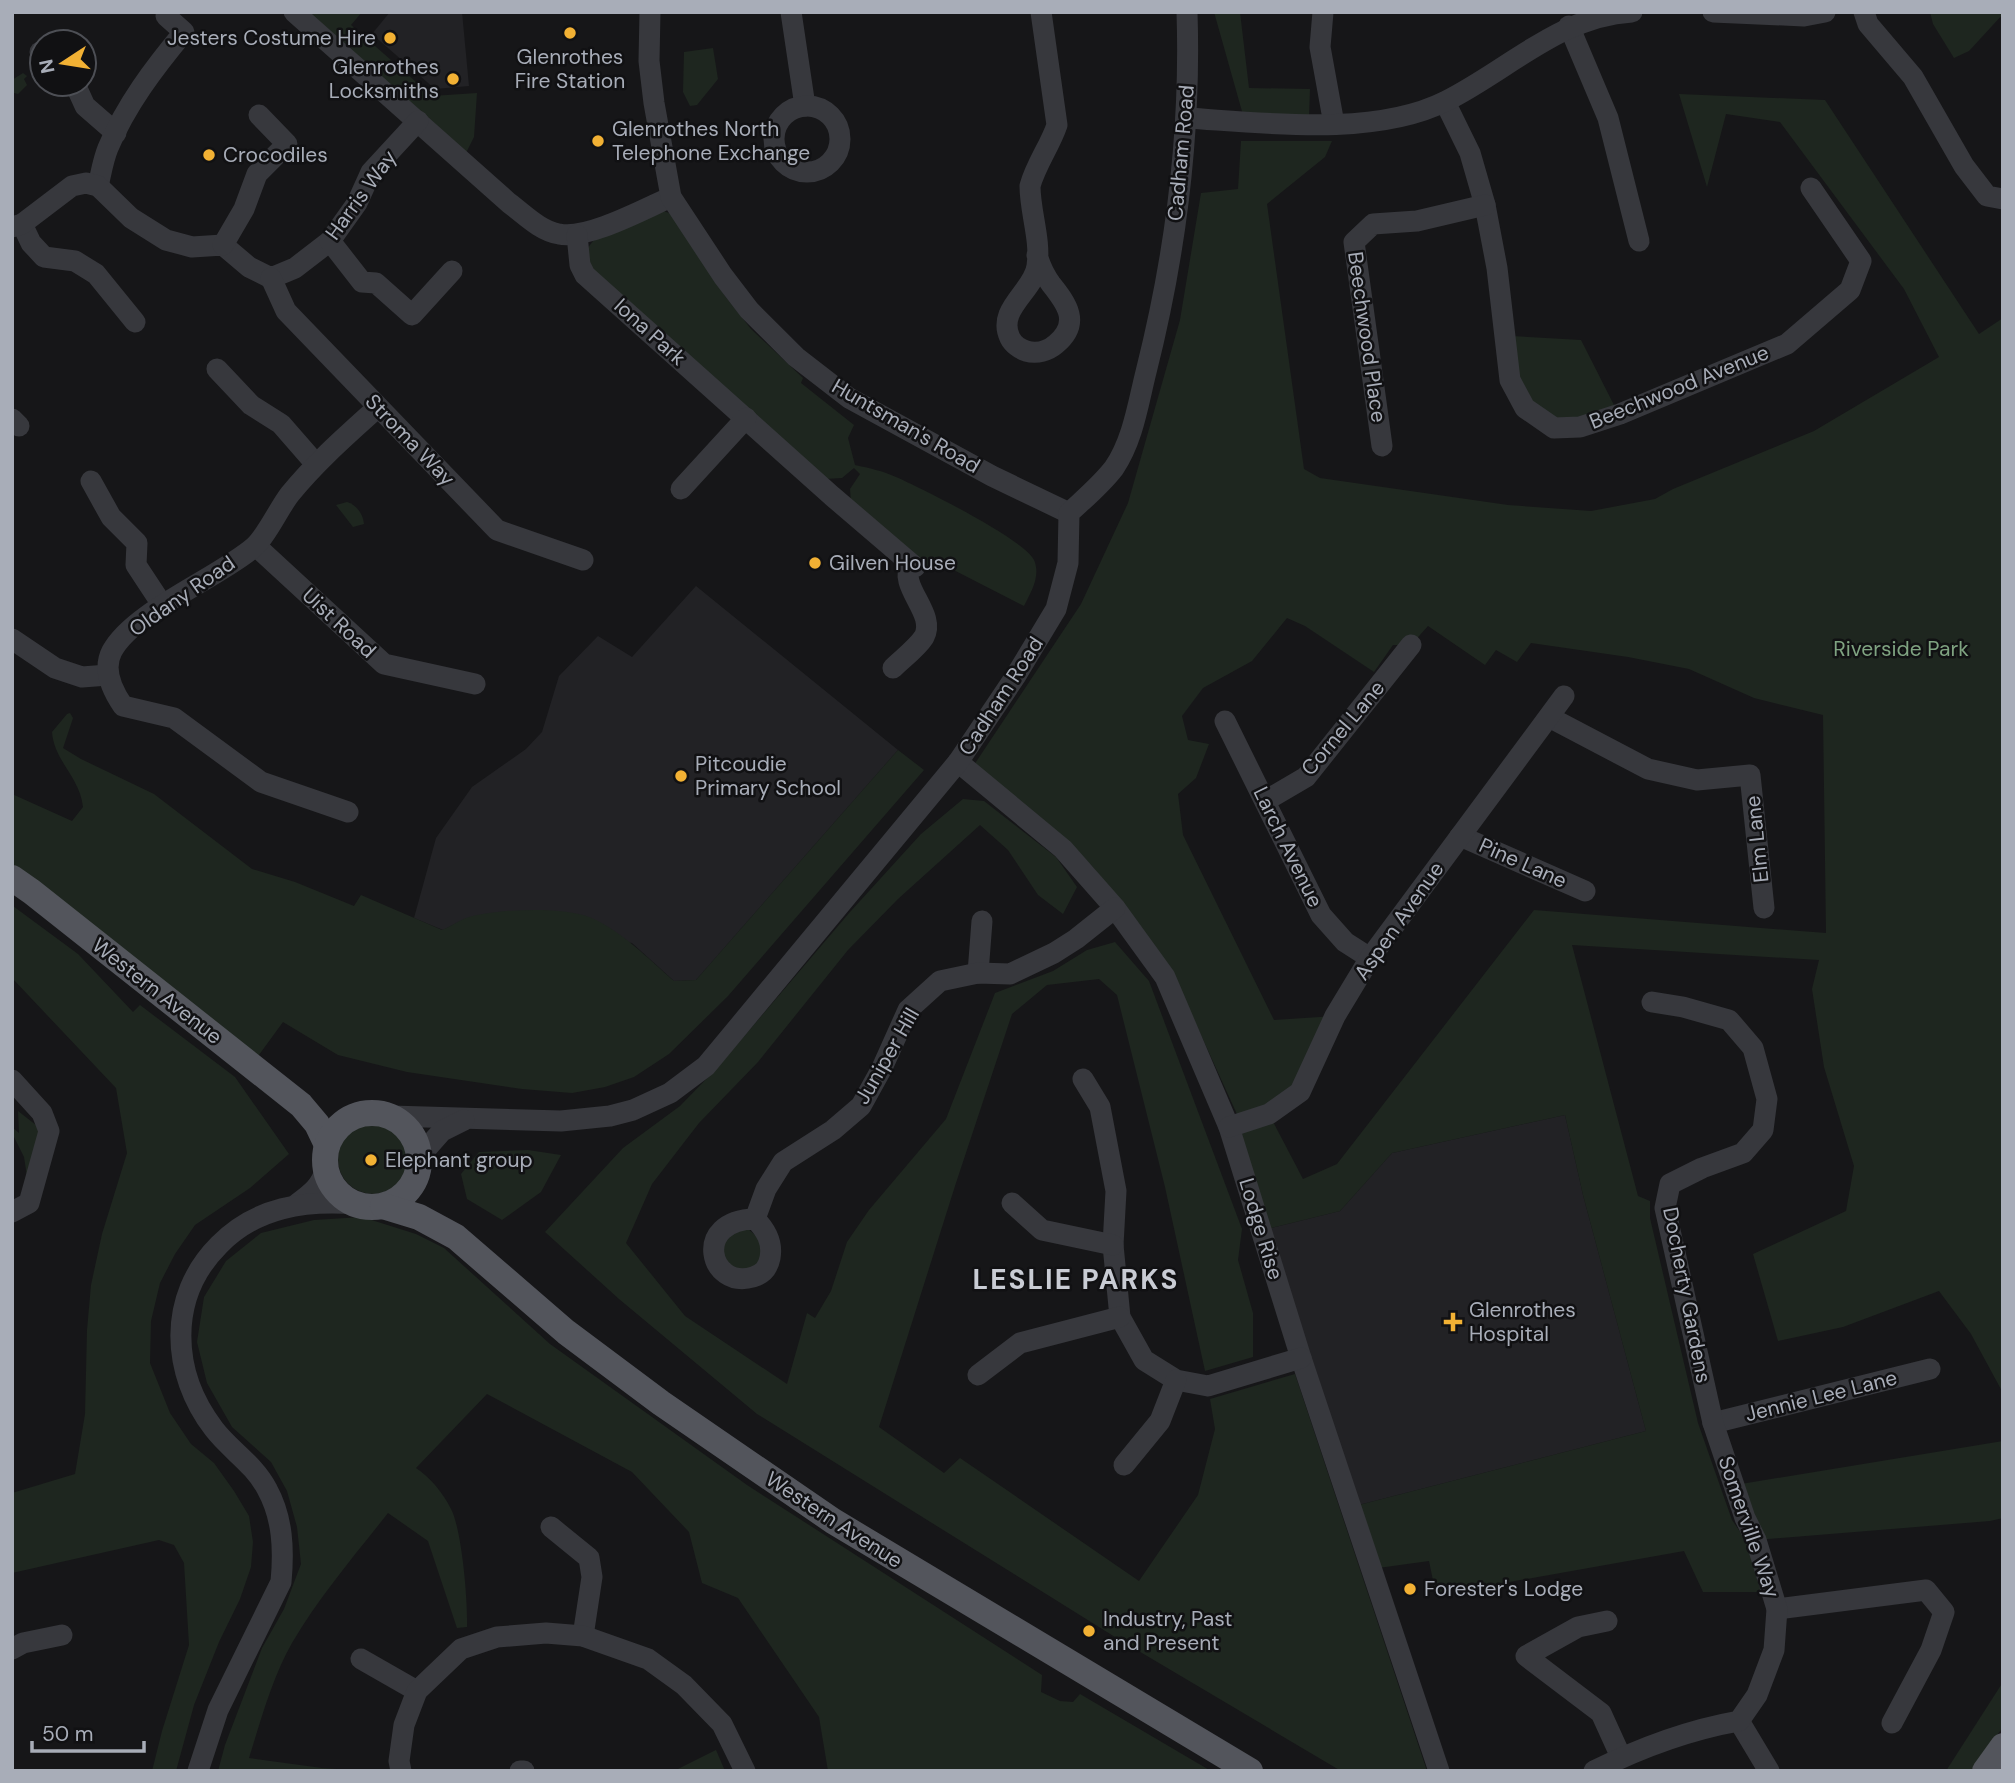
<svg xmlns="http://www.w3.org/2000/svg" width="2015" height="1783" font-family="'DM Sans',sans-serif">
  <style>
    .built { fill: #222225 }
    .green { fill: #1e261f; fill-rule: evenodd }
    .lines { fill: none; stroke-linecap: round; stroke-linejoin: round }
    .minor { stroke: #37383d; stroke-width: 21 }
    .major { stroke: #53555c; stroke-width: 26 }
    .poi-dot { fill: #f2b134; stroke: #111113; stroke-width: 2.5 }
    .labels { text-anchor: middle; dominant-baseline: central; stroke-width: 5; stroke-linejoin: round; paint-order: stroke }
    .poi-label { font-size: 21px; fill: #a8adb8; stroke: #111113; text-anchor: start }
    .street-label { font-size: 21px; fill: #a8adb8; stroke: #111113 }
    .park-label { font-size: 21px; fill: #7fa381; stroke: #111113 }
    .district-label { font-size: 28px; font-weight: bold; letter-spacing: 2px; fill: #c9ccd4; stroke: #111113 }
  </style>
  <rect width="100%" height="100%" fill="#161618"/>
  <!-- built -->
  <g class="built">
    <path d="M390,12H462L469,86L435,89L372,34Z"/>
    <path d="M696,586L898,750L696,980L674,981L632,943L467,918L443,930L414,918L436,838L472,787L526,749L542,732L559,676L598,636L632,657Z"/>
    <path d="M1565,1115L1583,1195L1646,1431L1351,1507L1263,1230L1340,1211L1392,1153Z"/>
  </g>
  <!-- green -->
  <g class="green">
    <path d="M294,12H362L351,25L432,96L477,93L474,137L462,161Z"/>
    <path d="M1214,12H1240L1249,88L1310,89L1309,117L1243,115Z"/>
    <path d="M1930,12H2003V14L1969,51L1954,58L1933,24Z"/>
    <path d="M713,48L718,79L697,105L690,106L683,92L684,52Z"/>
    <path d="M23,73L27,76L24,79L27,85L18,94L14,93L12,80Z"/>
    <path d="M1679,94L1825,100L1979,334L2003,318V1393L1971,1334L1939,1291L1843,1327L1778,1341L1753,1254L1846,1211L1854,1166L1824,1067L1812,989L1819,960L1572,945L1638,1196L1650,1201V1218L1698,1423L1732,1520L1747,1542L1764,1592H1703L1684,1551L1436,1595L1429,1561L1371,1569L1351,1507L1646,1431L1583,1195L1565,1115L1392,1153L1340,1211L1263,1230L1229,1127L1241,1123L1175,978L1122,904L1092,866L974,765L1081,604L1128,503L1180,320L1201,193L1238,189L1241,141H1332L1325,157L1267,204L1304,469L1320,478L1508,505L1591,511L1655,499L1673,489L1814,431L1939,357L1904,289L1780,122L1726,114L1707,187ZM1287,618L1305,626L1374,672L1393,645H1411L1428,626L1485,665L1496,650L1517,662L1531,643L1628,657L1689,669L1754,698L1823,715L1826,933L1534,910L1337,1164L1303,1179L1269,1114L1300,1092L1335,1016L1274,1020L1183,835L1178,794L1196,778L1209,744L1188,740L1182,716L1203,688L1252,661Z"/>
    <path d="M661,210L674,215L725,296L751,329L803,378L801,383L854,425L848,438L855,465C869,468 883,471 896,477C923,489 1022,538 1034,560C1041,576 1031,592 1024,606L940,563L934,571L851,502L850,489L860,474L854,468L842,478L825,479L592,273L587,249L593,241Z"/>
    <path d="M1511,336L1581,340L1615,407L1579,419L1555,420L1528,399L1516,377Z"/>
    <path d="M347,502C357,505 363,514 364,524L353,527L336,505Z"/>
    <path d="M70,713L73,718L63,748L81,759L154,794L252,869L295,882L354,906L361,895L442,930C450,927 458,921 466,918C494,909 562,906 589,917C618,928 650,960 674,981L696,980L898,750L924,770L728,996L669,1054L634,1077L605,1087L572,1093L522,1089L407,1072L338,1055L283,1022L256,1059L12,868V794L72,821L83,807C80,777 54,761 52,732L67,714Z"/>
    <path d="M963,799L984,801L1056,857L1077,887L1063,914L1038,895L1008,850L980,825L898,899L848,950L758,1062L699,1123L652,1184L626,1243L685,1316L787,1384L807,1313L815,1318L831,1291L847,1242L869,1210L946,1119L995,993L1053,971L1087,950L1115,942L1149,981L1242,1229L1238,1260L1253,1313V1357L1205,1371L1165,1187L1117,995L1099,979L1047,985L1012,1014L955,1186L879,1427L944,1473L960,1458L1139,1581L1198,1495L1215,1429L1210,1399L1295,1374L1427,1771H1341L1115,1637L757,1414L619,1299L545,1232L623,1148L680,1106L717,1068L850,912L921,834Z"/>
    <path d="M13,906L78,954L133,1012L140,1005L235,1077L289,1154L250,1188L195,1225L175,1254L160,1283L151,1321L150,1363L170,1413L191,1444L214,1463L234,1491L249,1516L253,1542L251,1567L240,1599L219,1642L194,1705L176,1771H152L162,1731L189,1645L184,1563L174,1545L159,1540L12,1573V1493L75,1474L85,1414L87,1330L91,1285L102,1234L127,1153L116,1088L12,978V952L14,949L12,947Z"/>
    <path d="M18,1111L41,1129L28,1183L24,1157L14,1137L13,1128L19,1133Z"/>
    <circle cx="373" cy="1159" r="35"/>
    <path d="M528,1150L561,1155L541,1192L502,1220L467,1199L461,1174L479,1152Z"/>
    <path d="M362,1217L416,1234L444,1248L550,1344L747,1485L1042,1675L1041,1692L1060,1701L1073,1702L1080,1694L1211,1771H828L819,1717L738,1598L702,1583L689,1532L632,1472L487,1394L416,1468C431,1478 443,1493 451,1509C462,1530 468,1602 467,1627L457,1628L428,1541L388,1513C355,1555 319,1597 292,1643C272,1678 261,1720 249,1758L322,1768L368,1771H218L225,1745L262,1648L284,1609L301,1564L297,1527L287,1491L271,1462L232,1427L207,1383L197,1342L204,1297L226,1261L261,1233L314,1220Z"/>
    <path d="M748,1229L760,1239L762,1257L754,1268L739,1272L726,1263L721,1243L726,1235Z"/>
    <path d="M2003,1441V1518L1990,1521L1756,1540L1735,1485Z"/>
    <path d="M2003,1682V1727L1971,1771H1946Z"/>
    <path d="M716,1750L725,1771H674Z"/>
  </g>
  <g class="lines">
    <!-- minor -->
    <g class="minor">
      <path d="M294,12L509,203C524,214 540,231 559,234C587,240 644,209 671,197"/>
      <path d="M650,12L649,61L654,103L671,197L723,276L749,310L796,357L849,398L992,476L1069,513"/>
      <path d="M791,12L805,106"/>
      <path d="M1323,12L1320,47L1334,124"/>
      <path d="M1713,12L1804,16L1825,12"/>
      <path d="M1864,12L1868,24L1913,77L1964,166L1987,196L2003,199"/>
      <path d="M1569,26L1608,118L1639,241"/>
      <path d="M40,52L42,54"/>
      <path d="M75,84L85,106L116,133"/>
      <path d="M1445,102L1470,153L1485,205L1497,268L1510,380L1525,408L1554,428L1580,427L1620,414L1787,344L1850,290L1861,261L1811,188"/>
      <circle cx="807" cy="139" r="33"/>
      <path d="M1187,118C1265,123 1375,137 1446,101C1508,70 1560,16 1632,12"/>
      <path d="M98,186C101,174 103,160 108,148C126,105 154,68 184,32L166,16"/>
      <path d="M22,224L31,243L44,257L75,261L96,274L135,322"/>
      <path d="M12,227L22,224L72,186L86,183L98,186L131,218L166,240L192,247L223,245L249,267L271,278L295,268L330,241L357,203L371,172L418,121"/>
      <path d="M577,235L580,265L585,275L832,496L915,567"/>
      <path d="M330,241L362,282L376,283L412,315L452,271"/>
      <path d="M223,245L244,209L257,174L287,144L259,115"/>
      <path d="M1037,255C1040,265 1045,276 1051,284C1067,304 1081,323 1056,344C1048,351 1037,354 1026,351C1020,349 1013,344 1010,338C996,309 1034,291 1037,266C1041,240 1030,212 1030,186C1036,164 1050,146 1057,125L1041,12"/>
      <path d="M271,278L286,311L497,530L583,560"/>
      <path d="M217,369L251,405L281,424L315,463"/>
      <path d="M12,419L19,426"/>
      <path d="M1382,446L1354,242L1373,224L1417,221L1485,205"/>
      <path d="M91,481L111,517L137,543L136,565L163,606"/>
      <path d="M681,489L746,418"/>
      <path d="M256,546L384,664L475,684"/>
      <path d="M12,639L55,668L82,677L108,675"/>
      <path d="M893,668C902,659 917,648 924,637C937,613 897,586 911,564"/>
      <path d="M1549,717L1648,769L1697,780L1750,775L1764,908"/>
      <path d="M1225,721L1321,915L1345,942L1370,958"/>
      <path d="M958,762L1063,849L1115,908L1165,977L1229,1127L1301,1358L1439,1771"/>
      <path d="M1265,801L1306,777L1411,645"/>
      <path d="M348,812L261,782L174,718L123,706C112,690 102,670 112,651C134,611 218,578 254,547C266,537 279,508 290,494C317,461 347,435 378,407"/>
      <path d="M1460,836L1585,891"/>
      <path d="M978,973L982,921"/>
      <path d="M1083,1079L1100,1107L1116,1191L1113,1245L1120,1317L1144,1360L1176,1380L1208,1386L1301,1358"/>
      <path d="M12,1080L42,1113L49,1131L29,1203L12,1212"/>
      <path d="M391,1116L561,1121L610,1116L633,1110L670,1093L706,1066L958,762L1015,677L1056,609L1068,563L1069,513C1084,499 1101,485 1114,468C1133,440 1138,404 1146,372C1176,253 1191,134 1187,12"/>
      <path d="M1229,1127L1269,1114L1300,1092L1335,1016L1370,958L1564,696"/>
      <path d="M419,1157L442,1131L464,1120"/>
      <path d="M1012,1203L1042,1230L1113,1245"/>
      <path d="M297,1204C312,1193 320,1187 326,1169"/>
      <path d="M755,1219C692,1220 709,1290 753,1277C763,1274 768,1268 770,1258C773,1242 766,1230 755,1219L766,1189L783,1162L833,1130L861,1106L882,1068L908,1010L940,981L978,973L1010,974L1054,953L1076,939L1115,908"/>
      <path d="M978,1375L1020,1343L1120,1317"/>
      <path d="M1713,1423L1930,1369"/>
      <path d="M1124,1465L1160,1421L1176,1380"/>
      <path d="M551,1527L589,1558L592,1577L583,1636"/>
      <path d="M1777,1609L1926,1590L1944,1612L1931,1650L1892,1723"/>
      <path d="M1607,1621L1578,1627L1526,1656L1601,1713L1621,1757"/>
      <path d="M12,1649L23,1643L62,1635"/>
      <path d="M361,1659L417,1691"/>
      <path d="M1739,1721L1769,1771"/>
      <path d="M198,1771L218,1710L281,1582C284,1550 283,1518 267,1489C254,1464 230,1450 214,1429C171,1373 167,1297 219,1245C256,1207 305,1200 356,1204"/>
      <path d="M401,1771L399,1761L404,1725L417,1691L461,1649L497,1637L546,1633L583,1636L648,1659L684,1685L722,1724L745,1771"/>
      <path d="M520,1771H524"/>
      <path d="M1594,1771C1640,1748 1688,1730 1739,1721L1757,1695L1774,1650L1777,1609L1756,1540L1745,1518L1713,1423L1665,1208L1670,1184L1702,1168L1743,1153L1763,1130L1767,1099L1753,1048L1729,1020L1683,1007L1652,1002"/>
    </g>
    <!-- major -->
    <g class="major">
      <path d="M12,878L32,892L301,1105L317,1124L327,1145"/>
      <circle cx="372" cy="1160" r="47"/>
      <path d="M383,1206L419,1217L456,1237L566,1332L661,1403L833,1521L1250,1771"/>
      <path d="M1985,1771L2003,1746"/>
    </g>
  </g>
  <!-- markers -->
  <g class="poi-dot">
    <circle cx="570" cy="33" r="7"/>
    <circle cx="390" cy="38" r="7"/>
    <circle cx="453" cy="79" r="7"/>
    <circle cx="598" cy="141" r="7"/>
    <circle cx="209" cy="155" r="7"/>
    <circle cx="815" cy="563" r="7"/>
    <circle cx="681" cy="776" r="7"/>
    <circle cx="371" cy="1160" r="7"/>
    <path d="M1449.5 1311.5h7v7h7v7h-7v7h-7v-7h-7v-7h7z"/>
    <circle cx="1410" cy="1589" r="7"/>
    <circle cx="1089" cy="1631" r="7"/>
  </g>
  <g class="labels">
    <!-- poi labels -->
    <g class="poi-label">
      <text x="376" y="38" text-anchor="end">Jesters Costume Hire</text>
      <text x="570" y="57" text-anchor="middle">Glenrothes<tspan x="570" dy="24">Fire Station</tspan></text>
      <text x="439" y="67" text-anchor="end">Glenrothes<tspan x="439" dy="24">Locksmiths</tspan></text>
      <text x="612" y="129">Glenrothes North<tspan x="612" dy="24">Telephone Exchange</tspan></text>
      <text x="223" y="155">Crocodiles</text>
      <text x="829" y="563">Gilven House</text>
      <text x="695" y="764">Pitcoudie<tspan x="695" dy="24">Primary School</tspan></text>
      <text x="385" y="1160">Elephant group</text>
      <text x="1469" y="1310">Glenrothes<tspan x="1469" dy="24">Hospital</tspan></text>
      <text x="1424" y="1589">Forester's Lodge</text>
      <text x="1103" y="1619">Industry, Past<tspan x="1103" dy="24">and Present</tspan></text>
    </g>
    <!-- street labels -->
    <g class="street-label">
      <text transform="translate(1181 153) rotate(-85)">Cadham Road</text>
      <text transform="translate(361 195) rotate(-54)">Harris Way</text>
      <text transform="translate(650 332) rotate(42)">Iona Park</text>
      <text transform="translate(1367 337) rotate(82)">Beechwood Place</text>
      <text transform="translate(1679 387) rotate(-22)">Beechwood Avenue</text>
      <text transform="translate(906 426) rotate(30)">Huntsman's Road</text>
      <text transform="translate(410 440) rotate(46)">Stroma Way</text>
      <text transform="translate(182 596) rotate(-35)">Oldany Road</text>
      <text transform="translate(339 623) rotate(43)">Uist Road</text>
      <text transform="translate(1001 696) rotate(-57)">Cadham Road</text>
      <text transform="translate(1343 728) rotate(-50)">Cornel Lane</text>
      <text transform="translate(1757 839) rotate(-96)">Elm Lane</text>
      <text transform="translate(1288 847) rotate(64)">Larch Avenue</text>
      <text transform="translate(1523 863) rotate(24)">Pine Lane</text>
      <text transform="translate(1399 921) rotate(-55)">Aspen Avenue</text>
      <text transform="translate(157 991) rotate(38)">Western Avenue</text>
      <text transform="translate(887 1056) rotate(-60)">Juniper Hill</text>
      <text transform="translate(1261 1229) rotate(73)">Lodge Rise</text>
      <text transform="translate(1687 1295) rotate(79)">Docherty Gardens</text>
      <text transform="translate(1821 1396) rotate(-14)">Jennie Lee Lane</text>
      <text transform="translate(834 1520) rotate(33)">Western Avenue</text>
      <text transform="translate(1749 1527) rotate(71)">Somerville Way</text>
    </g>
    <!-- park labels -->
    <g class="park-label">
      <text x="1901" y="649">Riverside Park</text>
    </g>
    <!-- district labels -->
    <g class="district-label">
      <text x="1076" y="1279">LESLIE PARKS</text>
    </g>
  </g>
  <!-- border -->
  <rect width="2015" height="1783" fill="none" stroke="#a8adb8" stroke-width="28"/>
  <!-- north arrow -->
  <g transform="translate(63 63) rotate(258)"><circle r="33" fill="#111113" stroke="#4d4f55" stroke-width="2"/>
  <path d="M0-5L12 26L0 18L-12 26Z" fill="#f2b134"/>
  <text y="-10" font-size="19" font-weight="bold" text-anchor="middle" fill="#a8adb8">N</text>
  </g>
  <!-- scale -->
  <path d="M32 1741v10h112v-10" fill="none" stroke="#a8adb8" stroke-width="3.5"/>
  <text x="42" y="1741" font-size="21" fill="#a8adb8" stroke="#111113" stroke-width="5" paint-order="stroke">50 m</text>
</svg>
